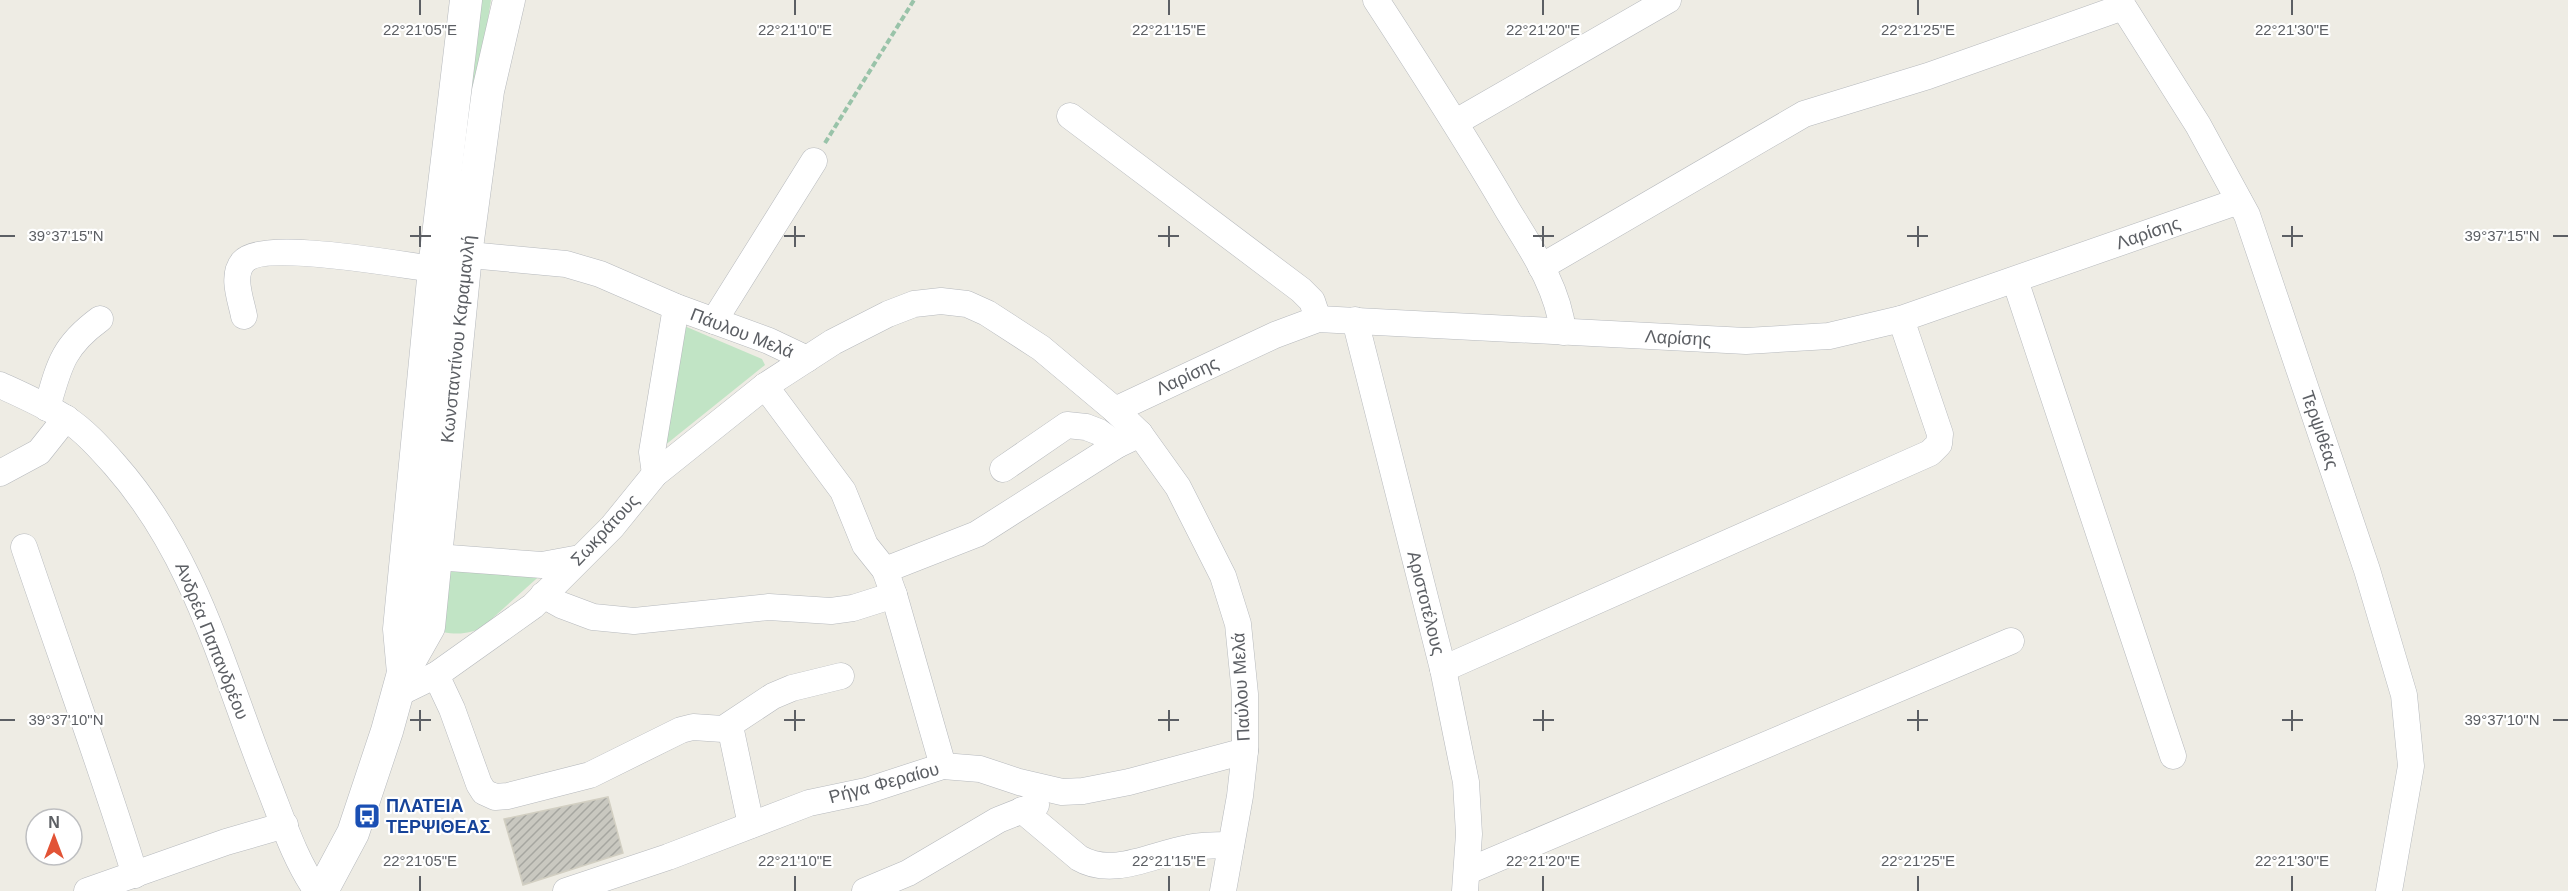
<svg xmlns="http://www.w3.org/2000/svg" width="2568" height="891" font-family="Helvetica,sans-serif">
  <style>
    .green { fill: #c1e4c5 }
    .building { fill: url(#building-hatch); stroke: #d2cfc2; stroke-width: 1.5 }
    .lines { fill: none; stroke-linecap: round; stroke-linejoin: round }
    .minor-casing { stroke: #b6b9bd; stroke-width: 27 }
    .tertiary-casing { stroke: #b6b9bd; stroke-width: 33 }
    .path { stroke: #99c3a9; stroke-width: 4; stroke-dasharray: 6 3; stroke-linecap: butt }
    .minor { stroke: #fff; stroke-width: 26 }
    .tertiary { stroke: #fff; stroke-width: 32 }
    .ticks { fill: none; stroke: #5c5f64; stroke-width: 2 }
    .labels { text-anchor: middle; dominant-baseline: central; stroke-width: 4.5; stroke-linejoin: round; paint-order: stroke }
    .street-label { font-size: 18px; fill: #5c5f64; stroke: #fff }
    .transit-label { font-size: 18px; font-weight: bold; fill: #164399; stroke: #fff; text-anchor: start }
    .ticks-label { font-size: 15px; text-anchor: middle; fill: #5c5f64; stroke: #fff; stroke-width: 4.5; stroke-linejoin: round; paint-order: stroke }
  </style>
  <defs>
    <pattern id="building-hatch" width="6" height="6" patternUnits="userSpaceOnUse" patternTransform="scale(1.5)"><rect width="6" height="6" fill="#c9c8c0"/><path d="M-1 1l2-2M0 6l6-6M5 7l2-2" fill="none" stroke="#a6a6a0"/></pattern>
  </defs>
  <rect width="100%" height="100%" fill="#eeece4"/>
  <!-- green -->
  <g class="green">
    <path d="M476,0H491L453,242Z"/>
    <path d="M682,325L762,359L765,365L664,446Z"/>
    <path d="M449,567L545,571L484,626C471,634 458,635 443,632Z"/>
  </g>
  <!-- building -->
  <path class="building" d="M608,797L623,853L523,885L504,819Z"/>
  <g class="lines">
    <defs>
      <g id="minor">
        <path d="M1376,0C1421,69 1465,137 1507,209C1530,247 1558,286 1563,332"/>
        <path d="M2119,0L2198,125L2247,215L2367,570L2404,695L2411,766L2389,891"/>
        <path d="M1070,116L1301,290L1312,301L1318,319"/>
        <path d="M1456,122L1668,0"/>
        <path d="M448,253L566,264L600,274L676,307L769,341L807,359"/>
        <path d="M1541,267L1804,114L1928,76L2123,7"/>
        <path d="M2015,280L2173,756"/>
        <path d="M244,316C241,300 231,276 243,262C263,239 400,265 434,269"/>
        <path d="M1355,320L1443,669L1460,753L1466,782L1469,834L1465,891"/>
        <path d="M714,321L814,161"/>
        <path d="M0,385C22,395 45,405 65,418C84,430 100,448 115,465C196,557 222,668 266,779C281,816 294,859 317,891"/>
        <path d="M765,386L843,491L865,545L885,570L894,595L943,766"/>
        <path d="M47,408C59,365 63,346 100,319"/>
        <path d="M1115,410L1275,335L1318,319L1746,341L1829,336L1901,319L2239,201"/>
        <path d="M1003,469L1067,425L1086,427L1099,432L1117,445"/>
        <path d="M0,473L39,452L66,418"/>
        <path d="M655,474L652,452L676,307"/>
        <path d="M24,547C61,657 101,765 135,875"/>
        <path d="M436,557L542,565L580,558"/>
        <path d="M885,570L977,534L1117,445L1140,434"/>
        <path d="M543,595L561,605L593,617L634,621L769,607L831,611L853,608L894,595"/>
        <path d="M1443,669L1930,453L1939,444L1940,434L1901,319"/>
        <path d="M436,675L452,709L479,784L484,792L495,797L508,796L590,775L681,730L693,727L723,729L773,696L792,688L841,676"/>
        <path d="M397,694L436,675L533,606L612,527L655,474L765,386L833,342L888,314L914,304L941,301L967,304L987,313L1041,348L1115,410L1140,434L1178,487L1223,576L1238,624L1245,694V751L1240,796L1223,891"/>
        <path d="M730,726L751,825"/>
        <path d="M1022,810L1079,858C1113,878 1153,854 1188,848C1202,845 1216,845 1231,845"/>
        <path d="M1468,871L2011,641"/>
        <path d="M87,891L226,842L285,825"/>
        <path d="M566,891L668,857L809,803L866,791L943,766L980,769L1019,782L1062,792L1083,791L1129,782L1245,751"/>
        <path d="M865,891L908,873L998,820L1036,805"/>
      </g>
      <g id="tertiary">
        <path d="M403,673L399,629L434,269L466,0"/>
        <path d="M322,891L353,833L387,731L403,673L429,627L466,255L488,91L509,0"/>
      </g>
    </defs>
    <!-- minor casing -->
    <use href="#minor" class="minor-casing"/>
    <!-- tertiary casing -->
    <use href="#tertiary" class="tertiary-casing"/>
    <!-- path -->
    <path class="path" d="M825,143L914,0"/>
    <!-- minor -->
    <use href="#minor" class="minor"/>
    <!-- tertiary -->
    <use href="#tertiary" class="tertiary"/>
  </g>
  <!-- ticks -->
  <path class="ticks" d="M420,0V15M795,0V15M1169,0V15M1543,0V15M1918,0V15M2292,0V15M420,226V247M795,226V247M1169,226V247M1543,226V247M1918,226V247M2292,226V247M0,236H15M410,236H431M784,236H805M1158,236H1179M1533,236H1554M1907,236H1928M2282,236H2303M2553,236H2568M420,710V731M795,710V731M1169,710V731M1543,710V731M1918,710V731M2292,710V731M0,720H15M410,720H431M784,720H805M1158,720H1179M1533,720H1554M1907,720H1928M2282,720H2303M2553,720H2568M420,876V891M795,876V891M1169,876V891M1543,876V891M1918,876V891M2292,876V891"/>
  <!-- icons -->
  <defs>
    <symbol id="bus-square" viewBox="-11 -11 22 22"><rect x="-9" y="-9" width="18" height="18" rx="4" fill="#1a4fb4" stroke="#fff"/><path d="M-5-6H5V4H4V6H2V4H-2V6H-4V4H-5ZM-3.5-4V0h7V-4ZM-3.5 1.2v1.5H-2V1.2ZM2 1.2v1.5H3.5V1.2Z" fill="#fff"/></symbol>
  </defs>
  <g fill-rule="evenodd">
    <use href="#bus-square" x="352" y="801" width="30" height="30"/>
  </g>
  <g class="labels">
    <!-- street labels -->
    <g class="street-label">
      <text transform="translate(2148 233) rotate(-19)">Λαρίσης</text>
      <text transform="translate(742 333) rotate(21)">Πάυλου Μελά</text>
      <text transform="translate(1678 338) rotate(3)">Λαρίσης</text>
      <text transform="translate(458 339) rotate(-84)">Κωνσταντίνου Καραμανλή</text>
      <text transform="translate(1187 376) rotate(-25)">Λαρίσης</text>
      <text transform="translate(2320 430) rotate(71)">Τερψιθέας</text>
      <text transform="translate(605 530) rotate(-47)">Σωκράτους</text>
      <text transform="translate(1426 603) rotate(76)">Αριστοτέλους</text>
      <text transform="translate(212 641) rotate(68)">Ανδρέα Παπανδρέου</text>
      <text transform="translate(1241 687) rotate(-93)">Παύλου Μελά</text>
      <text transform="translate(884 783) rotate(-15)">Ρήγα Φεραίου</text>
    </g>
    <!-- transit labels -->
    <g class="transit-label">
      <text x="386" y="806">ΠΛΑΤΕΙΑ<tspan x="386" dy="21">ΤΕΡΨΙΘΕΑΣ</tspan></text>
    </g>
  </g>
  <g class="ticks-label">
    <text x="420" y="35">22°21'05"E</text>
    <text x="795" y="35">22°21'10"E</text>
    <text x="1169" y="35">22°21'15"E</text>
    <text x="1543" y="35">22°21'20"E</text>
    <text x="1918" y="35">22°21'25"E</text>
    <text x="2292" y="35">22°21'30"E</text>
    <text x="66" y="241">39°37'15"N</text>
    <text x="2502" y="241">39°37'15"N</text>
    <text x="66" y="725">39°37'10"N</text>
    <text x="2502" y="725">39°37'10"N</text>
    <text x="420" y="866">22°21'05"E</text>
    <text x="795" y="866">22°21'10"E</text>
    <text x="1169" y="866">22°21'15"E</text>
    <text x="1543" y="866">22°21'20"E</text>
    <text x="1918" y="866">22°21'25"E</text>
    <text x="2292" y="866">22°21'30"E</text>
  </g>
  <!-- north arrow -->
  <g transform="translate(54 837)"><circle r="28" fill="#ffffff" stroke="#bebfc1" stroke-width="1.5"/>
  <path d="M0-4.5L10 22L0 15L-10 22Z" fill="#e25336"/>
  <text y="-9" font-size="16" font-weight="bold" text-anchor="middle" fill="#5c5f64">N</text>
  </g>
</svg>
